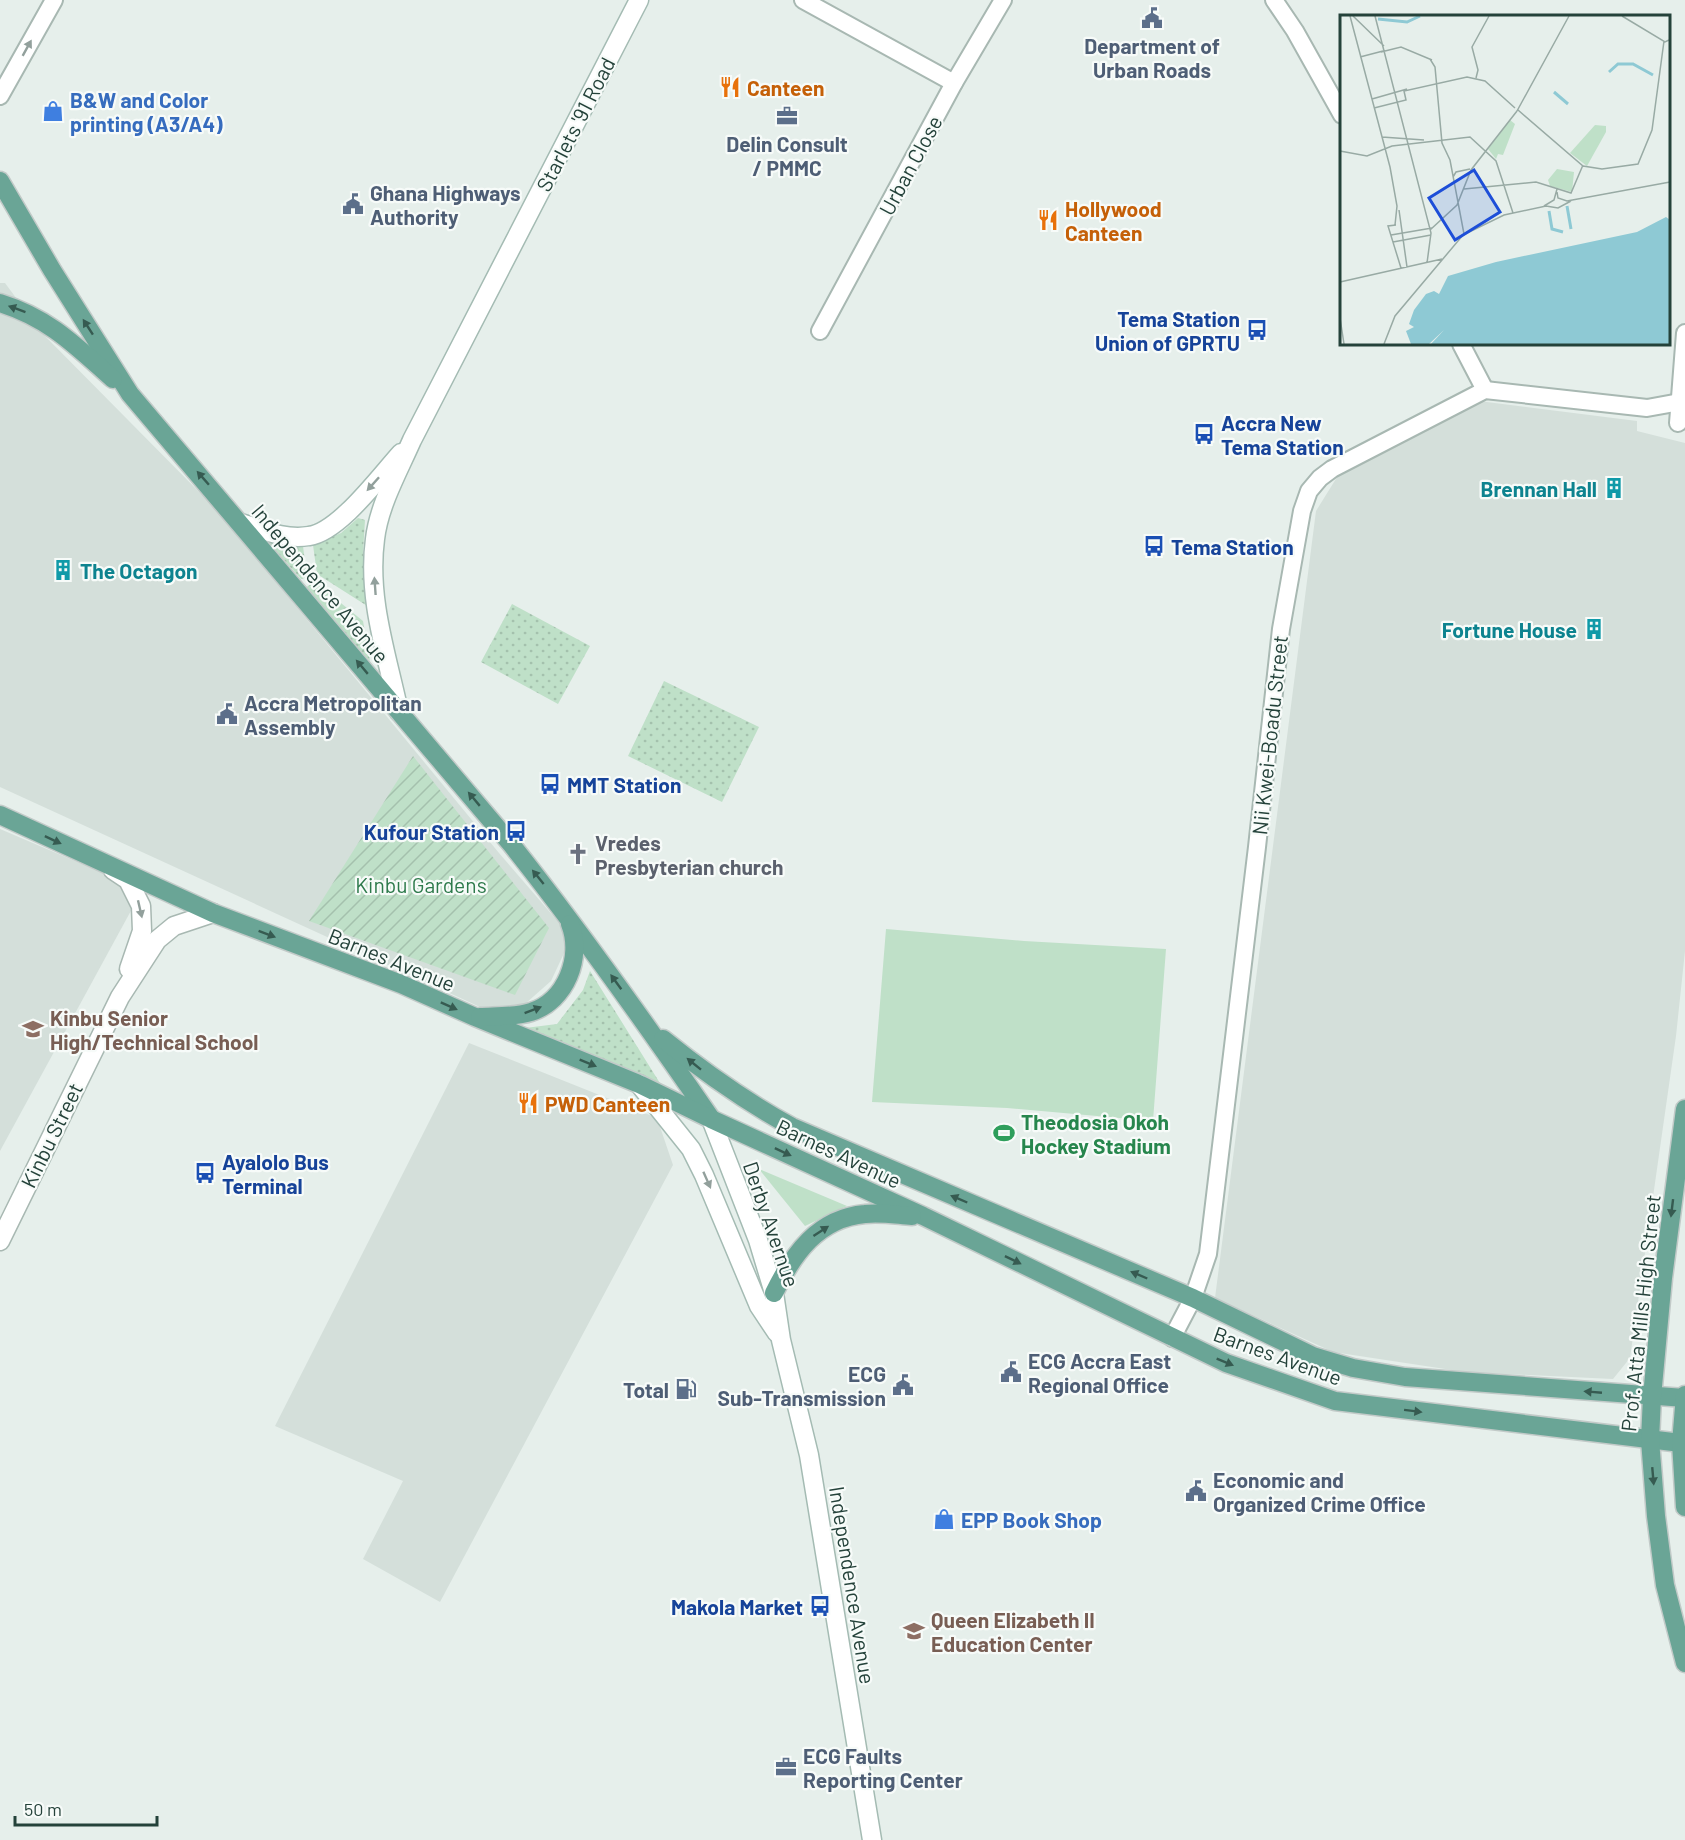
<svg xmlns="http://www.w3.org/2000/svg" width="1685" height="1840" font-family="Barlow,sans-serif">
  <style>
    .built { fill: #d4dfda }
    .grass { fill: url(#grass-dots) }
    .park { fill: #bfe0c8 }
    .garden { fill: url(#garden-furrows) }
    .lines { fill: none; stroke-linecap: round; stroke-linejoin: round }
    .minor-casing { stroke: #a8b8b2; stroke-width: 20 }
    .tertiary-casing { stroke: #a8b8b2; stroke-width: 21 }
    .secondary-casing { stroke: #a4bbb3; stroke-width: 21 }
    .primary-casing { stroke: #c2cac8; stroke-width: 21 }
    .minor { stroke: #fff; stroke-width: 16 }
    .tertiary { stroke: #fff; stroke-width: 18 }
    .secondary { stroke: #fff; stroke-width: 18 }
    .primary { stroke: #6aa596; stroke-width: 18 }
    .oneway { fill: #92a09c }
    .oneway2 { fill: #365b51 }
    .labels { text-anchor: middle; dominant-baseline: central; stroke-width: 4.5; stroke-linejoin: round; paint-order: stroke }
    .service-label { font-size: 21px; font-weight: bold; fill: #4e5e75; stroke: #f7fbf9; text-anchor: start }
    .food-label { font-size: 21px; font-weight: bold; fill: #c56008; stroke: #f7fbf9; text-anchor: start }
    .shop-label { font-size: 21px; font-weight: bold; fill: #366cbe; stroke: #f7fbf9; text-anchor: start }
    .street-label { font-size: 21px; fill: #24423a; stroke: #f7fbf9 }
    .transit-label { font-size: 21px; font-weight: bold; fill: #164399; stroke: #f7fbf9; text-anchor: start }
    .culture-label { font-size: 21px; font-weight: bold; fill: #0d838f; stroke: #f7fbf9; text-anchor: end }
    .worship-label { font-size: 21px; font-weight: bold; fill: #5b616d; stroke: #f7fbf9; text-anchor: start }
    .park-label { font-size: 21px; fill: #2d7a4b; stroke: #f7fbf9 }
    .education-label { font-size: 21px; font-weight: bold; fill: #785e54; stroke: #f7fbf9; text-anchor: start }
    .leisure-label { font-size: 21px; font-weight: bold; fill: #27864d; stroke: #f7fbf9; text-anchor: start }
    .inset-river { fill: none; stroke: #8ec9d4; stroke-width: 3 }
    .inset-road { fill: none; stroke: #98aaa4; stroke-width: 1.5 }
    .view { fill: #1d4ed8; fill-opacity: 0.15; stroke: #1d4ed8; stroke-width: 3 }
    .inset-edge { fill: none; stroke: #24423a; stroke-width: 3 }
  </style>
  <defs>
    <pattern id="grass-dots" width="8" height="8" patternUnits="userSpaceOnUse" patternTransform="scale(1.5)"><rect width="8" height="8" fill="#bfe0c8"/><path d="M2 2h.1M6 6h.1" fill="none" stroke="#a4c1ad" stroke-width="1.8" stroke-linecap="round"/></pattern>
    <pattern id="garden-furrows" width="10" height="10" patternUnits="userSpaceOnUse" patternTransform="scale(1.5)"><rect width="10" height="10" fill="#bfe0c8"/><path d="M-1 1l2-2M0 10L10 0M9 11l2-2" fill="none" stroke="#a4c1ad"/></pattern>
  </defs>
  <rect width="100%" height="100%" fill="#e6efeb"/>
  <!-- built -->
  <g class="built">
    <path d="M0,283H5L42,333L216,509L499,853L561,925L566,949L551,981L525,1004L480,1007L0,787Z"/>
    <path d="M1479,401L1637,421V431L1685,443V951L1676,1036L1630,1358L1613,1379L1465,1372L1333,1352L1215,1298L1316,511L1339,474Z"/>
    <path d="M0,829L115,878L133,907L0,1151Z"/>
    <path d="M469,1043L657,1118L673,1165L440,1602L363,1559L403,1481L275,1426Z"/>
  </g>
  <!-- grass -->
  <g class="grass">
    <path d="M358,518L365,520L363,553L372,609L317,574L313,545L341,533Z"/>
    <path d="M269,543L303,546L307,577L301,579Z"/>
    <path d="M315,582L363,621L370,661L303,589Z"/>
    <path d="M512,604L590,646L558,704L481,662Z"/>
    <path d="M664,681L759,727L722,802L628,756Z"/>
    <path d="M590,971L663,1088L525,1028L557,1024L583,990Z"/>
  </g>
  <!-- park -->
  <g class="park">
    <path d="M886,929L1024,941L1166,949L1153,1121L1007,1108L872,1102Z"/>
    <path d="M759,1169L847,1206L805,1226Z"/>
  </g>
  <!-- garden -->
  <path class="garden" d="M413,756L549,928L515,995L309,921Z"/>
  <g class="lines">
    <defs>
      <g id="minor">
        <path d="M803,0L954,83"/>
        <path d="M1274,0L1295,31L1342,115"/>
        <path d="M0,96L54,0"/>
        <path d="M820,331L954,83L1003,0"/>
        <path d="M1461,344L1485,390"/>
        <path d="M1678,423L1685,333"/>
        <path d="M1172,1338L1193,1298L1208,1254L1257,847L1281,629L1302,511L1309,491L1320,478L1332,469L1485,390L1647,408L1685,401"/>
      </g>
      <g id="tertiary">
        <path d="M113,870L128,880L141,906L142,931L129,969"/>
        <path d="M0,1241L120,997L157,940L174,926L213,913"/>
      </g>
      <g id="secondary">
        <path d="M241,523C263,530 285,540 309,536C339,532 380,476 401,453"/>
        <path d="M399,712C387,655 367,598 375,539C379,505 398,472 412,440L639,0"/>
        <path d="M639,1084L691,1149L704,1175L759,1306L777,1333"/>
        <path d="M711,1119L758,1240L774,1293L781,1340L809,1455L872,1840"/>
      </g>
      <g id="primary">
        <path d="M0,181L52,270L130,394L511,844C582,933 646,1024 710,1117"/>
        <path d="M0,303C49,318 76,346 113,379"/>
        <path d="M0,815L213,913L401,984L475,1017L639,1084L711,1119L923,1216L1226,1363L1335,1401L1681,1443"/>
        <path d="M480,1017C496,1016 516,1017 531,1012C566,1001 583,957 570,924"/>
        <path d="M663,1039C705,1073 745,1101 792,1127L1193,1298L1313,1356L1353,1368L1405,1377L1685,1398"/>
        <path d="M1685,1109L1663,1278L1652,1397L1650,1440L1656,1516L1665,1585L1685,1663"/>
        <path d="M774,1293C793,1254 818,1218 865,1214C880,1212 897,1215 912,1216"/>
        <path d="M1685,1395L1681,1443L1685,1507"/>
      </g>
    </defs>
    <!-- minor casing -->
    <use href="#minor" class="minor-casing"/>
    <!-- tertiary casing -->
    <use href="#tertiary" class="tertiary-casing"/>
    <!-- secondary casing -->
    <use href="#secondary" class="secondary-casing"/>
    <!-- primary casing -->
    <use href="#primary" class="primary-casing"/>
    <!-- minor -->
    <use href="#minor" class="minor"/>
    <!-- tertiary -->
    <use href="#tertiary" class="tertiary"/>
    <!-- secondary -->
    <use href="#secondary" class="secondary"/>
    <!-- primary -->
    <use href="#primary" class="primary"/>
  </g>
  <!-- one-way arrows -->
  <defs><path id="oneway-solid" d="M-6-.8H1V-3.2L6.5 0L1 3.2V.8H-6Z" transform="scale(1.5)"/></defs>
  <g class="oneway">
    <use href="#oneway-solid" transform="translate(27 48) rotate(-61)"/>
    <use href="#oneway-solid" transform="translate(373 484) rotate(132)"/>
    <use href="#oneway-solid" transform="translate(375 586) rotate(-94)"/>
    <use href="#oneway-solid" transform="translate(140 909) rotate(77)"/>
    <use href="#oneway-solid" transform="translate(707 1180) rotate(66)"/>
  </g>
  <g class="oneway2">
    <use href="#oneway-solid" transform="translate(17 309) rotate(-160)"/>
    <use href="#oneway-solid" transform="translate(88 327) rotate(-123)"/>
    <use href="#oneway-solid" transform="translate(203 478) rotate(-131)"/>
    <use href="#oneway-solid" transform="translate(362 667) rotate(-130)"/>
    <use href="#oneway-solid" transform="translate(474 799) rotate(-130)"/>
    <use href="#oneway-solid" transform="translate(53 840) rotate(25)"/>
    <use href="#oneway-solid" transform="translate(538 877) rotate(-129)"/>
    <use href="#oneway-solid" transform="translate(267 934) rotate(21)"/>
    <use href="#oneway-solid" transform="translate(616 982) rotate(-126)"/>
    <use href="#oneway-solid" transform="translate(449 1006) rotate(24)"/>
    <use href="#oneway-solid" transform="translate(533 1010) rotate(-21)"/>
    <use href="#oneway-solid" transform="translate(588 1063) rotate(22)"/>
    <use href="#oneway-solid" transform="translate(694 1064) rotate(-141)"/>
    <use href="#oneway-solid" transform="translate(783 1152) rotate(25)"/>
    <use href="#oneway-solid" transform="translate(959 1199) rotate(-157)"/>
    <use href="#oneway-solid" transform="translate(1672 1208) rotate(97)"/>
    <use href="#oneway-solid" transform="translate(821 1231) rotate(-33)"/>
    <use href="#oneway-solid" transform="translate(1013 1260) rotate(26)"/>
    <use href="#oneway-solid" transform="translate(1139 1275) rotate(-157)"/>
    <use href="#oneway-solid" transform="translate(1225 1362) rotate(22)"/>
    <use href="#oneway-solid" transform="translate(1593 1392) rotate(-175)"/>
    <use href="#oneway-solid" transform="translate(1413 1411) rotate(7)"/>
    <use href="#oneway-solid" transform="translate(1653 1476) rotate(85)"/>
  </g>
  <!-- icons -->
  <defs>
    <symbol id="civic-bare" viewBox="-9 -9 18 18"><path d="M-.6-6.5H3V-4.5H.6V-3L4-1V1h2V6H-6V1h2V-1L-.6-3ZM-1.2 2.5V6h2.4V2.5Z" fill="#5c6f8a" stroke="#f7fbf9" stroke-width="2.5" paint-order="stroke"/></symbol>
    <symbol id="restaurant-bare" viewBox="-9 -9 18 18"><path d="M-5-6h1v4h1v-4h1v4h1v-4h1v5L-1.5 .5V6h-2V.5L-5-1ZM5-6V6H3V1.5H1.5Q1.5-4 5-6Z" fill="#e8710a" stroke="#f7fbf9" stroke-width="2.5" paint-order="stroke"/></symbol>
    <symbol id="shop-bare" viewBox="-9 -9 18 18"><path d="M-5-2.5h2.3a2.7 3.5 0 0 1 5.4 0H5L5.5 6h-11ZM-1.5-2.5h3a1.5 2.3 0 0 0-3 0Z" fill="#3f7fe0" stroke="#f7fbf9" stroke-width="2.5" paint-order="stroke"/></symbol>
    <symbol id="office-bare" viewBox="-9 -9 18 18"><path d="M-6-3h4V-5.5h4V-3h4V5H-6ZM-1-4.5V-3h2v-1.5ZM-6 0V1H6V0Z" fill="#5c6f8a" stroke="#f7fbf9" stroke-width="2.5" paint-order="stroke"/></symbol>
    <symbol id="bus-bare" viewBox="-9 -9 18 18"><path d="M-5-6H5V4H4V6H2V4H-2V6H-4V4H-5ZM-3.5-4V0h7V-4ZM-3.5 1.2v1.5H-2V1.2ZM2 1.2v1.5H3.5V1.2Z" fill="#1a4fb4" stroke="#f7fbf9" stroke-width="2.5" paint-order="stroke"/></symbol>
    <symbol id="building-bare" viewBox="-9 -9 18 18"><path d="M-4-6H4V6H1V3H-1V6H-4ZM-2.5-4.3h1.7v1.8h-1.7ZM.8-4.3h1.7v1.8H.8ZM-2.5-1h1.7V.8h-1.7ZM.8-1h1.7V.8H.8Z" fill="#0f9aa8" stroke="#f7fbf9" stroke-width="2.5" paint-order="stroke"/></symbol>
    <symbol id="church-bare" viewBox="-9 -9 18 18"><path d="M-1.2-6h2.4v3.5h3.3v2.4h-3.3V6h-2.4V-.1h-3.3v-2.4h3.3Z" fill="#6b7280" stroke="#f7fbf9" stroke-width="2.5" paint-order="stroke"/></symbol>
    <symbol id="school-bare" viewBox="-9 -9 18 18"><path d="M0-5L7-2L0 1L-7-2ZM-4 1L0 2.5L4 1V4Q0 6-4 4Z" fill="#8d6e63" stroke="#f7fbf9" stroke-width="2.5" paint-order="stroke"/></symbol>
    <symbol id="stadium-bare" viewBox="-9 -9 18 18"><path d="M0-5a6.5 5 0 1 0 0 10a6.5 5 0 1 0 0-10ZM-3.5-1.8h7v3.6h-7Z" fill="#2e9e5b" stroke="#f7fbf9" stroke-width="2.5" paint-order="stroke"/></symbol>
    <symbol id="fuel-bare" viewBox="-9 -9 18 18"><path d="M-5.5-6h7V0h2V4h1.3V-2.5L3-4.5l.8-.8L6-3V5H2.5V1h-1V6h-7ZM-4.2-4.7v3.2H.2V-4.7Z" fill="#5c6f8a" stroke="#f7fbf9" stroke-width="2.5" paint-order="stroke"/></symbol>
  </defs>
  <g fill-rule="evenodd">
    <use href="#civic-bare" x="1137" y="3" width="30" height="30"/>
    <use href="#restaurant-bare" x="715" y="72" width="30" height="30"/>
    <use href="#shop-bare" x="38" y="96" width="30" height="30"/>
    <use href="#office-bare" x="772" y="101" width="30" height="30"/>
    <use href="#civic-bare" x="338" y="189" width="30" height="30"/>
    <use href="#restaurant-bare" x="1033" y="205" width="30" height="30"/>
    <use href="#bus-bare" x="1242" y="315" width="30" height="30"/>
    <use href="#bus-bare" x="1189" y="419" width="30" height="30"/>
    <use href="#building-bare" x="1599" y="473" width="30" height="30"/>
    <use href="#bus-bare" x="1139" y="531" width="30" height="30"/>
    <use href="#building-bare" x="48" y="555" width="30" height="30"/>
    <use href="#building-bare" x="1579" y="614" width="30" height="30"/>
    <use href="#civic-bare" x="212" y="699" width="30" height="30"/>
    <use href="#bus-bare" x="535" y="769" width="30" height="30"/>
    <use href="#bus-bare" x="501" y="816" width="30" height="30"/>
    <use href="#church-bare" x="563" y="839" width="30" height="30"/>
    <use href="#school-bare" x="18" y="1014" width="30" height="30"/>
    <use href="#restaurant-bare" x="513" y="1088" width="30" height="30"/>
    <use href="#stadium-bare" x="989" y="1118" width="30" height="30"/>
    <use href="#bus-bare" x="190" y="1158" width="30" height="30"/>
    <use href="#civic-bare" x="996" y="1357" width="30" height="30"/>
    <use href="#civic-bare" x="888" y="1370" width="30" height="30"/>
    <use href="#fuel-bare" x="671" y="1374" width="30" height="30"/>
    <use href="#civic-bare" x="1181" y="1476" width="30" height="30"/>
    <use href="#shop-bare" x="929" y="1504" width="30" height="30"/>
    <use href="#bus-bare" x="805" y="1591" width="30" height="30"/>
    <use href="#school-bare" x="899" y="1616" width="30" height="30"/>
    <use href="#office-bare" x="771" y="1752" width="30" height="30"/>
  </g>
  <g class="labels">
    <!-- service labels -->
    <g class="service-label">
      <text x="1152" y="45" text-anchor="middle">Department of<tspan x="1152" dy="24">Urban Roads</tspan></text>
      <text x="787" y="143" text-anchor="middle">Delin Consult<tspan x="787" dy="24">/ PMMC</tspan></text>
      <text x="370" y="192">Ghana Highways<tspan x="370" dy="24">Authority</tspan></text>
      <text x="244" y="702">Accra Metropolitan<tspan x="244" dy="24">Assembly</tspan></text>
      <text x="1028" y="1360">ECG Accra East<tspan x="1028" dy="24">Regional Office</tspan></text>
      <text x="886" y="1373" text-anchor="end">ECG<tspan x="886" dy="24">Sub-Transmission</tspan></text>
      <text x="669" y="1389" text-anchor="end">Total</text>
      <text x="1213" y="1479">Economic and<tspan x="1213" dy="24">Organized Crime Office</tspan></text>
      <text x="803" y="1755">ECG Faults<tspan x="803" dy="24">Reporting Center</tspan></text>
    </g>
    <!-- food labels -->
    <g class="food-label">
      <text x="747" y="87">Canteen</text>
      <text x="1065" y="208">Hollywood<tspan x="1065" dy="24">Canteen</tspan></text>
      <text x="545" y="1103">PWD Canteen</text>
    </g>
    <!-- shop labels -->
    <g class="shop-label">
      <text x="70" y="99">B&amp;W and Color<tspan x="70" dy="24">printing (A3/A4)</tspan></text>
      <text x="961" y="1519">EPP Book Shop</text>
    </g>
    <!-- street labels -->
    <g class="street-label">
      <text transform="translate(575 124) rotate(-63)">Starlets '91 Road</text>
      <text transform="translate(910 165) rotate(-62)">Urban Close</text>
      <text transform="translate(321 583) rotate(50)">Independence Avenue</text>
      <text transform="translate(1269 735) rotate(-84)">Nii Kwei-Boadu Street</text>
      <text transform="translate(392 959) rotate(22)">Barnes Avenue</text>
      <text transform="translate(51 1135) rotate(-64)">Kinbu Street</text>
      <text transform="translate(839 1153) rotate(25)">Barnes Avenue</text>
      <text transform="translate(772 1224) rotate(71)">Derby Avernue</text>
      <text transform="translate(1640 1313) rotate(-84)">Prof. Atta Mills High Street</text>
      <text transform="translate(1278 1355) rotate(20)">Barnes Avenue</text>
      <text transform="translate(853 1585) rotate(81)">Independence Avenue</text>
    </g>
    <!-- transit labels -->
    <g class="transit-label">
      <text x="1240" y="318" text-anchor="end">Tema Station<tspan x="1240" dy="24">Union of GPRTU</tspan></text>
      <text x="1221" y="422">Accra New<tspan x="1221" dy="24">Tema Station</tspan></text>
      <text x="1171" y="546">Tema Station</text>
      <text x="567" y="784">MMT Station</text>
      <text x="499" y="831" text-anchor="end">Kufour Station</text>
      <text x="222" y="1161">Ayalolo Bus<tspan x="222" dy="24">Terminal</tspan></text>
      <text x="803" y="1606" text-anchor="end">Makola Market</text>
    </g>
    <!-- culture labels -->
    <g class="culture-label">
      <text x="1597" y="488">Brennan Hall</text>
      <text x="80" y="570" text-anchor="start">The Octagon</text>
      <text x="1577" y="629">Fortune House</text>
    </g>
    <!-- worship labels -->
    <g class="worship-label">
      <text x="595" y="842">Vredes<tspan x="595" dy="24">Presbyterian church</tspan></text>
    </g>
    <!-- park labels -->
    <g class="park-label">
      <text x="421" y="884">Kinbu Gardens</text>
    </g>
    <!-- education labels -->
    <g class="education-label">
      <text x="50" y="1017">Kinbu Senior<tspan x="50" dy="24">High/Technical School</tspan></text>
      <text x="931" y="1619">Queen Elizabeth II<tspan x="931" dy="24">Education Center</tspan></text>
    </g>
    <!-- leisure labels -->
    <g class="leisure-label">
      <text x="1021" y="1121">Theodosia Okoh<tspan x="1021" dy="24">Hockey Stadium</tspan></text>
    </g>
  </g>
  <!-- overview -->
  <g transform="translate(1340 15)">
    <rect width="330" height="330" fill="#e6efeb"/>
    <path d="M255,110L266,111V117L247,151L230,138Z" fill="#bfe0c8"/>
    <path d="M170,105L175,109L163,140L158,139L156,144L148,134ZM217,154L234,157L232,177L210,171L208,165Z" fill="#bfe0c8"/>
    <path d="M326,202L330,205V329H91L104,315L89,329H71L66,316L74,312L69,309L74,295L86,279L94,276L99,279L108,261L156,247L297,217Z" fill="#8ec9d4"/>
    <path class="inset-river" d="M38,4L67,7L80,1M269,57L278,49H293L313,60M214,77L228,89M227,191L231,214M209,196L212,214L223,217"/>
    <path class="inset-road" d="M10,1L50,152L57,191L55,210M13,1L44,31M35,1L91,218L87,248M282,1L325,27L329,25M41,37L61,32L92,45M20,42L43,36M90,44L95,52L102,128L110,145L124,219M136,63L138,55L132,32L149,1M32,84L67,74M34,93L66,85L64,76L127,62L145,66L175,93M178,95L243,151L262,154L298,149L312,115L324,26M177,96L229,1M42,122L84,125M0,136L27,141L52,131L130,122L156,146L173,198M113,162L116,157L130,154M124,174L196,167L231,178L243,150M217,177L218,183L227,186L330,167M204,191L214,185L217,174M59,195L67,252M56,210L48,211L61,253M90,215L117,190L131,155L177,96M51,220L92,213M53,227L91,220M0,267L102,244M0,303L4,329M44,329L55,301L123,220L164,200L206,191L218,193L231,186"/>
    <path class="view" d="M134,155L160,197L115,225L89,183Z"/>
    <rect width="330" height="330" class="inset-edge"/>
  </g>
  <!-- scale -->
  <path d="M15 1816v9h142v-9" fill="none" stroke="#24423a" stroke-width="3"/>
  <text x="24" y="1816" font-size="18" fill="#24423a" stroke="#f7fbf9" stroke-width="4.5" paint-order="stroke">50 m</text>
</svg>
